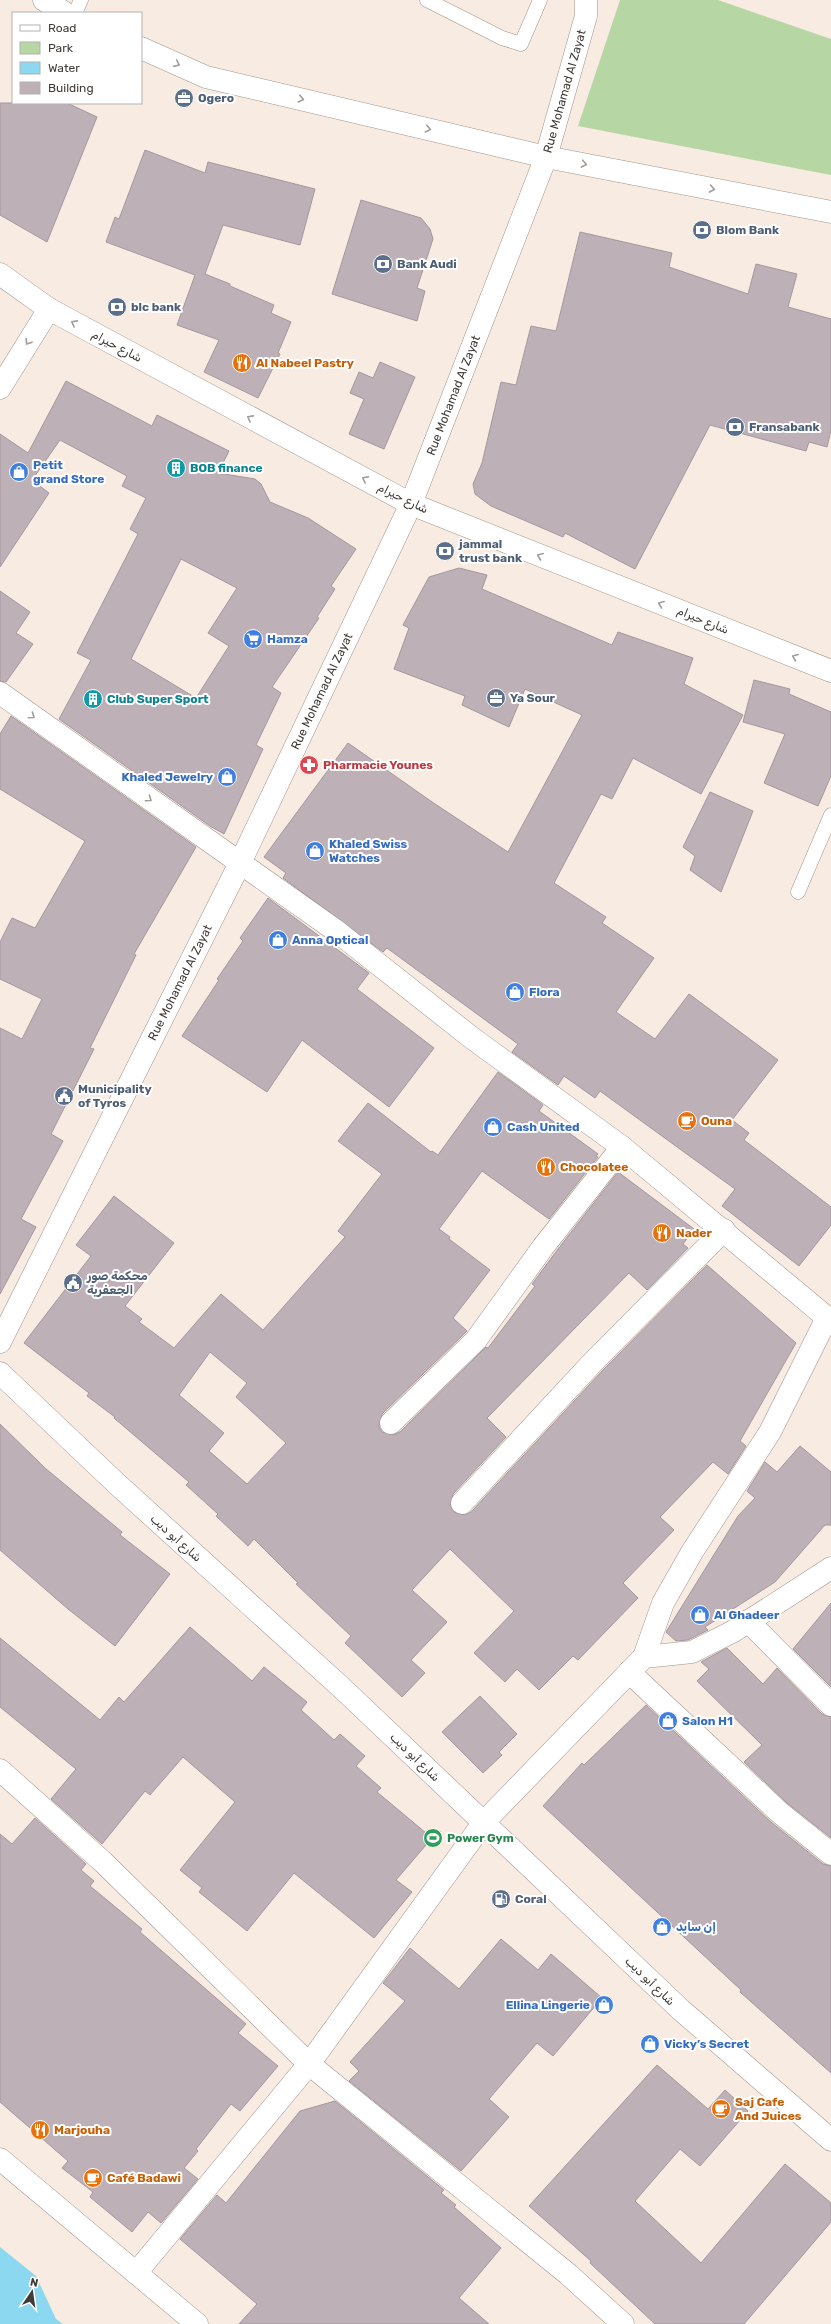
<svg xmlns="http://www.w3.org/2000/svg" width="831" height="2324" font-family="Rubik,Vazirmatn,sans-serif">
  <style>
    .green { fill: #b6d6a4 }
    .water { fill: #8cd8f0 }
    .building { fill: #beb0b7; stroke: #a5979e; fill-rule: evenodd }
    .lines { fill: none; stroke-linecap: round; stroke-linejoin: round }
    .service-casing { stroke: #a1958d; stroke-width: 15 }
    .minor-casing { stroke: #a1958d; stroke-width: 23 }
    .tertiary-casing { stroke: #a1958d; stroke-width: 23 }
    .secondary-casing { stroke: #a1958d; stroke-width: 23 }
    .service { stroke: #fff; stroke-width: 14 }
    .minor { stroke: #fff; stroke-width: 22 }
    .tertiary { stroke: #fff; stroke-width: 22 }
    .secondary { stroke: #fff; stroke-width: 22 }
    .oneway { stroke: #a09d9b }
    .labels { text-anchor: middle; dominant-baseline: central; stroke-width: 4; stroke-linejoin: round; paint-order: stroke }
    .street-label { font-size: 12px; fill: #403b37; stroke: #fff }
    .service-label { font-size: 12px; font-weight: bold; fill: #4e5e75; stroke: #fff; text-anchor: start }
    .food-label { font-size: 12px; font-weight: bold; fill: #c56008; stroke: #fff; text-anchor: start }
    .shop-label { font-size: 12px; font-weight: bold; fill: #366cbe; stroke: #fff; text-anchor: start }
    .culture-label { font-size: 12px; font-weight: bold; fill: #0d838f; stroke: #fff; text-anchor: start }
    .health-label { font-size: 12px; font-weight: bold; fill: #be3a42; stroke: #fff; text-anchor: start }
    .leisure-label { font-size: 12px; font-weight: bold; fill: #27864d; stroke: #fff; text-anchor: start }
  </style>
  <rect width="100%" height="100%" fill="#f8ebe1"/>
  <!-- green -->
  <path class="green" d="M620,0H718L831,39V175L578,126Z"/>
  <!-- water -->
  <path class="water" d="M0,2247L36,2276L56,2319L63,2324H0Z"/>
  <!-- building -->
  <g class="building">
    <path d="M0,103H67L97,117L47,242L0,215Z"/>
    <path d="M145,150L205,173L208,162L315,189L300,245L223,225L205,274L230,284V286L274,305L271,313L291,322L278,353L280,354L258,398L204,372L219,340L177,325L195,275L106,242L115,217L119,219Z"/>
    <path d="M361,200L421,218L430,229L433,239L417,288L425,291L417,321L332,294Z"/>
    <path d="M580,232L672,253L669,267L748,294L756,264L797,274L788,307L831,319V430L827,447L809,442L806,451L710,425L635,569L565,533L563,537L491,506L475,494L473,484L482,463L501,382L516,385L531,326L556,331Z"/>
    <path d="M380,362L415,377L384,449L349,434L364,399L350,393L359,372L373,378Z"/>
    <path d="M66,381L152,426L157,415L229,451L218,473L255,479L261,484L270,502L308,518L356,549L331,586L335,589L317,617L319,618L272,687L281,693L256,745L263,749L224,834L210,826L59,719L91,660L77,653L138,534L130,529L146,498L122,486L127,476L60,440L32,480L49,493L0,567V434L28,453ZM181,559L237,588L208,633L229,646L196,698L131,659Z"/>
    <path d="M459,568L487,575L482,589L612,645L618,632L693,658L684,684L743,715L701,794L633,758L612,799L601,794L554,883L606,917L602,923L654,958L616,1012L655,1039L689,994L778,1060L732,1120L749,1133L744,1140L831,1207V1225L799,1266L722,1206L735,1189L600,1091L595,1098L564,1076L558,1085L512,1052L518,1044L387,948L383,952L283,878L286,873L264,857L348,743L435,804L508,852L582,715L525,689L509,727L462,705L465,696L394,669L409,628L403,625L429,577Z"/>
    <path d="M0,591L30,612L16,633L33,644L6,682L0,681Z"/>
    <path d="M754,680L790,689L789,694L831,712V776L818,806L764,783L785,734L743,722Z"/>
    <path d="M11,716L196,847L134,954L136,955L90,1048L94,1049L51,1134L63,1141L21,1219L36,1227L0,1294V1028L22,1039L42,999L0,979V942L12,918L35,928L85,841L0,789V734Z"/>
    <path d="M710,792L753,811L721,892L690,870L695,856L683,847Z"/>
    <path d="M268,898L369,973L357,989L434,1048L389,1107L302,1040L267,1092L182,1036L219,980L217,979L243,941L240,938Z"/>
    <path d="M498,1072L543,1105L539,1111L598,1154L596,1156L598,1157L549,1219L482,1171L439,1229L450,1237L449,1239L490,1270L453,1318L467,1331L382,1414L379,1426L382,1432L394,1435L400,1432L486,1347L488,1348L535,1286L532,1284L561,1245L618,1172L694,1229L683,1244L688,1248L647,1290L629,1273L487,1418L506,1437L453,1494L450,1506L454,1512L465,1515L471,1512L602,1371L707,1265L796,1343L740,1441L746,1446L728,1474L713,1462L660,1517L674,1530L623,1583L638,1598L578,1660L573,1656L539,1690L517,1669L505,1682L474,1653L514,1611L450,1549L412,1590L447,1622L411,1660L425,1673L402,1697L345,1643L351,1636L296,1584L298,1583L254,1539L248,1546L216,1516L218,1514L186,1485L189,1482L114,1418L115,1417L87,1396L89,1393L24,1343L91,1256L76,1245L114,1196L174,1243L125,1306L142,1319L139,1322L174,1348L221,1294L263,1330L345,1237L338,1231L382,1174L338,1141L368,1103L431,1152L432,1151L438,1155ZM210,1352L247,1383L236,1397L286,1443L247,1484L209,1451L224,1433L179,1395Z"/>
    <path d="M0,1424L45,1468L122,1532L120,1535L170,1574L115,1646L68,1609L0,1550Z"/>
    <path d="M800,1446L831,1472V1525H825L775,1582L705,1627L708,1630L688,1640L676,1641L666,1632L738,1516L755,1498L747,1491L765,1462L777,1472Z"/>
    <path d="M831,1603V1687L793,1649Z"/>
    <path d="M190,1627L252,1681L264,1667L307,1702L301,1710L334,1740L340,1734L365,1756L356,1766L381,1788L377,1792L432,1838L396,1880L412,1892L374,1938L294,1873L247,1931L199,1892L202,1888L180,1870L235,1802L183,1757L150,1795L145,1791L102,1844L51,1799L76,1769L0,1707V1638L100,1720L119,1697L124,1702Z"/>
    <path d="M727,1648L763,1684L777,1668L822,1714L831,1717V1838L787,1803L744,1762L762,1745L697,1681L709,1669L701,1662Z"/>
    <path d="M480,1696L517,1734L499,1752L502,1755L483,1773L442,1732Z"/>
    <path d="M646,1705L771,1822L823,1864L831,1866V2073L740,1992L741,1990L543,1806L582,1763L584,1765Z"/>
    <path d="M35,1818L86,1864L81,1870L94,1881L90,1886L142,1929L140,1932L246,2024L238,2033L278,2066L240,2111L231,2104L196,2149L198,2151L184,2168L198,2179L161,2223L148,2212L132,2232L90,2197L93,2192L62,2168L68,2161L0,2102V1834L12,1844Z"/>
    <path d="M501,1939L538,1970L551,1954L602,1998L553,2056L537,2043L489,2099L509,2117L461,2171L349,2081L359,2071L350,2062L405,2001L383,1983L410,1948L459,1989Z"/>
    <path d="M657,2065L708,2109L725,2090L748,2111L700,2166L680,2149L635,2201L701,2263L785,2164L831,2203V2222L744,2324H655L590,2263L591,2261L529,2206Z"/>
    <path d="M335,2101L444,2190L441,2193L456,2205L454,2207L501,2248L459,2298L489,2324H239L257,2304L180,2239L217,2195L226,2203L300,2111Z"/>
  </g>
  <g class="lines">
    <defs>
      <g id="service">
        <path d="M427,0L502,38L521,44L540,0"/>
        <path d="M75,13L81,0"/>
        <path d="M798,892L831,815"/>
      </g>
      <g id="minor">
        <path d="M44,0L65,13"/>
        <path d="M141,48L206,77L546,157"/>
        <path d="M0,388L49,309"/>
        <path d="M0,693L335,930L472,1038L622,1147L831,1321"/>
        <path d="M391,1423L476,1340L543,1247L622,1147"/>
        <path d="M462,1503L593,1362L724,1230"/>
        <path d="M748,1621L831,1705"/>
        <path d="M644,1657L663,1603L692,1552L770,1432L827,1318"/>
        <path d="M629,1672L779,1812L831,1854"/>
        <path d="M0,1770L103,1862L309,2064L568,2274L623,2324"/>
        <path d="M136,2273L309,2064L484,1822L644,1657L692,1652L732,1632L831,1568"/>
      </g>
      <path id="tertiary" d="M0,274L49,309L411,504L831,671"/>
      <g id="secondary">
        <path d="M546,157L831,212"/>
        <path id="s1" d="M0,1342L240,863L411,504L546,157L586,16V0"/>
        <path d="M0,1373L117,1484L343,1689L681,2010L831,2140"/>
        <path d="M0,2159L197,2324"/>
      </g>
    </defs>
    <!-- service casing -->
    <use href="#service" class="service-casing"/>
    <!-- minor casing -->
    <use href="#minor" class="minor-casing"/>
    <!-- tertiary casing -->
    <use href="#tertiary" class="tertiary-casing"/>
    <!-- secondary casing -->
    <use href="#secondary" class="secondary-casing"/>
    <!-- service -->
    <use href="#service" class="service"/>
    <!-- minor -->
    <use href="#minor" class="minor"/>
    <!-- tertiary -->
    <use href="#tertiary" class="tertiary"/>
    <!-- secondary -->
    <use href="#secondary" class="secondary"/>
  </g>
  <!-- one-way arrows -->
  <defs><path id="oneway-chevron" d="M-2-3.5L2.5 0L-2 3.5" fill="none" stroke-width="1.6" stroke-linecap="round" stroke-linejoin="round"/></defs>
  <g class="oneway">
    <use href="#oneway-chevron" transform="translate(177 64) rotate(24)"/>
    <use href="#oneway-chevron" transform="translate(301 99) rotate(13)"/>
    <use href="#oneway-chevron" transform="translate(428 129) rotate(13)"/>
    <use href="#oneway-chevron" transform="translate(584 164) rotate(11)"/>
    <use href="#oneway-chevron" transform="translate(712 189) rotate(11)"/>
    <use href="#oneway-chevron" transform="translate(74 323) rotate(-152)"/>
    <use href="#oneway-chevron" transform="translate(28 342) rotate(122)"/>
    <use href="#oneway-chevron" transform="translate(250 418) rotate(-152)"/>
    <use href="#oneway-chevron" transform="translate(365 479) rotate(-152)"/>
    <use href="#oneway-chevron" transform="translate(540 556) rotate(-158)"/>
    <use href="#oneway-chevron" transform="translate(661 604) rotate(-158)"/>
    <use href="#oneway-chevron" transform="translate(795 657) rotate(-158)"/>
    <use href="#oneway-chevron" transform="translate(32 716) rotate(35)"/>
    <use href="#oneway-chevron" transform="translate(149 799) rotate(35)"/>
  </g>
  <!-- icons -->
  <defs>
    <symbol id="office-disc" viewBox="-11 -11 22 22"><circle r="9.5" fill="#5c6f8a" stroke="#fff"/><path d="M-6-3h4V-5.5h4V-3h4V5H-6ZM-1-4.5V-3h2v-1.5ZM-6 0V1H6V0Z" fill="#fff"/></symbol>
    <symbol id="bank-disc" viewBox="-11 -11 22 22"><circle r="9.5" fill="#5c6f8a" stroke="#fff"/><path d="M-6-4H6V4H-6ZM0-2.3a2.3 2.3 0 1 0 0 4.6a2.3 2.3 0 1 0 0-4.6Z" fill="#fff"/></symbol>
    <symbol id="restaurant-disc" viewBox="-11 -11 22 22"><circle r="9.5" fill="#e8710a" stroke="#fff"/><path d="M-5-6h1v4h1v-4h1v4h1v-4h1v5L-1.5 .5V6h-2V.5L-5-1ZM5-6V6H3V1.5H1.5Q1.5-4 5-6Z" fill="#fff"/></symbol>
    <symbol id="building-disc" viewBox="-11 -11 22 22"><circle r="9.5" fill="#0f9aa8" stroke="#fff"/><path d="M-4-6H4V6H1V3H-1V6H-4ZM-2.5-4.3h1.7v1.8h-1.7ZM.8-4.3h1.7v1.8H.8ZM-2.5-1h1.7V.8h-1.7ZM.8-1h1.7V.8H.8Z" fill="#fff"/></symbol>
    <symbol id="shop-disc" viewBox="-11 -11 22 22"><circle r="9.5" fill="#3f7fe0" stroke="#fff"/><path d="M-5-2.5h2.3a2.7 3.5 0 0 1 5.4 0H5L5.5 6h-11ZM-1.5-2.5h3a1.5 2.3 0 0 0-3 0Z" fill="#fff"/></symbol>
    <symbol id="supermarket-disc" viewBox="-11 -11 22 22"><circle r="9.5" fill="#3f7fe0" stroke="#fff"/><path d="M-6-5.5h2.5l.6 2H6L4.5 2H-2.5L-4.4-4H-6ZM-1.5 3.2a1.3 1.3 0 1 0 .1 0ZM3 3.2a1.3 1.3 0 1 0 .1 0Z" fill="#fff"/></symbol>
    <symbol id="pharmacy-disc" viewBox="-11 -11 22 22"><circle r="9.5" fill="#e0444e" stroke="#fff"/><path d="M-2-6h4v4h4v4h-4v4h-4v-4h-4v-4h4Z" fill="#fff"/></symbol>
    <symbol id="civic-disc" viewBox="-11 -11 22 22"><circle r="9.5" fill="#5c6f8a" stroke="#fff"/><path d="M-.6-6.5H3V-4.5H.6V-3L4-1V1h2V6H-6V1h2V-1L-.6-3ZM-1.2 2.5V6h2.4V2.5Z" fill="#fff"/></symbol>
    <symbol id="cafe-disc" viewBox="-11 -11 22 22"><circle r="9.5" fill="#e8710a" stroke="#fff"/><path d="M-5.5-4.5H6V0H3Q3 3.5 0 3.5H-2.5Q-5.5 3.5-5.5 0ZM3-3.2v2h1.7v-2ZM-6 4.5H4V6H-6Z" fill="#fff"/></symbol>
    <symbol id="stadium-disc" viewBox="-11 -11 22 22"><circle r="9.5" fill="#2e9e5b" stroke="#fff"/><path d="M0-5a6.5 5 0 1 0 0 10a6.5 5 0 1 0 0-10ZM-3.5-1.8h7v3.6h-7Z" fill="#fff"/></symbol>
    <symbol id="fuel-disc" viewBox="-11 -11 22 22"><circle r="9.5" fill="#5c6f8a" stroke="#fff"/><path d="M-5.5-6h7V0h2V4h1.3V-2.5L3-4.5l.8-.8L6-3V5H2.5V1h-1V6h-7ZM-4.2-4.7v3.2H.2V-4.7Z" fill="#fff"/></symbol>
  </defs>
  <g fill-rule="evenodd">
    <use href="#office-disc" x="173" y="87" width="22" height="22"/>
    <use href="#bank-disc" x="691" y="219" width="22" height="22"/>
    <use href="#bank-disc" x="372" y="253" width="22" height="22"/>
    <use href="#bank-disc" x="106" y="296" width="22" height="22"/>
    <use href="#restaurant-disc" x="231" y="352" width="22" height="22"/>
    <use href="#bank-disc" x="724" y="416" width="22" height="22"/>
    <use href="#building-disc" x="165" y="457" width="22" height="22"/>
    <use href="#shop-disc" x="8" y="461" width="22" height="22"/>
    <use href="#bank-disc" x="434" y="540" width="22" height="22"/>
    <use href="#supermarket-disc" x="242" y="628" width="22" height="22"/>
    <use href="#office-disc" x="485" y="687" width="22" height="22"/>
    <use href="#building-disc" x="82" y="688" width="22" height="22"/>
    <use href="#pharmacy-disc" x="298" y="754" width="22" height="22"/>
    <use href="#shop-disc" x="216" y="766" width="22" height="22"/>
    <use href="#shop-disc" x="304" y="840" width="22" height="22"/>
    <use href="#shop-disc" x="267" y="929" width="22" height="22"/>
    <use href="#shop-disc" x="504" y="981" width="22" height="22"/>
    <use href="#civic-disc" x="53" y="1085" width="22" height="22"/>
    <use href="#cafe-disc" x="676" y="1110" width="22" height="22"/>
    <use href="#shop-disc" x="482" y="1116" width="22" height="22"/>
    <use href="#restaurant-disc" x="535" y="1156" width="22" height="22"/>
    <use href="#restaurant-disc" x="651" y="1222" width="22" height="22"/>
    <use href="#civic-disc" x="62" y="1272" width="22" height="22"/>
    <use href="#shop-disc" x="689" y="1604" width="22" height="22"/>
    <use href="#shop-disc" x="657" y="1710" width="22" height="22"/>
    <use href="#stadium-disc" x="422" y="1827" width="22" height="22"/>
    <use href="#fuel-disc" x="490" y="1888" width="22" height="22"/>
    <use href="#shop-disc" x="651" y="1916" width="22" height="22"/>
    <use href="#shop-disc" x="593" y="1994" width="22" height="22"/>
    <use href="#shop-disc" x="639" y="2033" width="22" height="22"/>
    <use href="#cafe-disc" x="710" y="2098" width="22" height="22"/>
    <use href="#restaurant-disc" x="29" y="2119" width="22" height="22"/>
    <use href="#cafe-disc" x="82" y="2167" width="22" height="22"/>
  </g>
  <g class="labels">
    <!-- street labels -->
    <g class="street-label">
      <text stroke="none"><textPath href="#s1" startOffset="1374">Rue Mohamad Al Zayat</textPath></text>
      <text transform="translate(117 346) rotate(28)">شارع حيرام</text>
      <text stroke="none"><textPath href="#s1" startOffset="1050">Rue Mohamad Al Zayat</textPath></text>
      <text transform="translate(403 498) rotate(26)">شارع حيرام</text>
      <text transform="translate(703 620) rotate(22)">شارع حيرام</text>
      <text stroke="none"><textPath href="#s1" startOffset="726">Rue Mohamad Al Zayat</textPath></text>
      <text stroke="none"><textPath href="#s1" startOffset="402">Rue Mohamad Al Zayat</textPath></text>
      <text transform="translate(176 1538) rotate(42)">شارع أبو ديب</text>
      <text transform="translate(415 1757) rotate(44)">شارع أبو ديب</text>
      <text transform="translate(650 1981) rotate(44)">شارع أبو ديب</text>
    </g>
    <!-- service labels -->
    <g class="service-label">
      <text x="198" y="98">Ogero</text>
      <text x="716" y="230">Blom Bank</text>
      <text x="397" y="264">Bank Audi</text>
      <text x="131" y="307">blc bank</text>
      <text x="749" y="427">Fransabank</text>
      <text x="459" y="544">jammal<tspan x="459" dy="14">trust bank</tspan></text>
      <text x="510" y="698">Ya Sour</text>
      <text x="78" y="1089">Municipality<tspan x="78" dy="14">of Tyros</tspan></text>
      <text x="87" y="1276">محكمة صور<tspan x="87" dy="14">الجعفرية</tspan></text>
      <text x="515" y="1899">Coral</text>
    </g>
    <!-- food labels -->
    <g class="food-label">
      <text x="256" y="363">Al Nabeel Pastry</text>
      <text x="701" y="1121">Ouna</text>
      <text x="560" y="1167">Chocolatee</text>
      <text x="676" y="1233">Nader</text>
      <text x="735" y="2102">Saj Cafe<tspan x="735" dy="14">And Juices</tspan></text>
      <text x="54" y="2130">Marjouha</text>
      <text x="107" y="2178">Café Badawi</text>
    </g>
    <!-- shop labels -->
    <g class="shop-label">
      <text x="33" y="465">Petit<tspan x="33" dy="14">grand Store</tspan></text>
      <text x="267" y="639">Hamza</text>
      <text x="213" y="777" text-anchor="end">Khaled Jewelry</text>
      <text x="329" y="844">Khaled Swiss<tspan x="329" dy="14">Watches</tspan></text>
      <text x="292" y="940">Anna Optical</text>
      <text x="529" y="992">Flora</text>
      <text x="507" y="1127">Cash United</text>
      <text x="714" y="1615">Al Ghadeer</text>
      <text x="682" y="1721">Salon H1</text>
      <text x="676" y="1927">إن سايد</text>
      <text x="590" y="2005" text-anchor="end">Ellina Lingerie</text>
      <text x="664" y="2044">Vicky’s Secret</text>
    </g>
    <!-- culture labels -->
    <g class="culture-label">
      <text x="190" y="468">BOB finance</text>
      <text x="107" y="699">Club Super Sport</text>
    </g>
    <!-- health labels -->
    <g class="health-label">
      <text x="323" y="765">Pharmacie Younes</text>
    </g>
    <!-- leisure labels -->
    <g class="leisure-label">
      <text x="447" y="1838">Power Gym</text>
    </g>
  </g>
  <!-- legend -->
  <rect x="12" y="12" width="130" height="92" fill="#ffffff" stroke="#b3b1af"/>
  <rect x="20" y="25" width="20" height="6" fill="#ffffff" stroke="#b3b1af"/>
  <text x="48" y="32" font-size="12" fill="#403b37">Road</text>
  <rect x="20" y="42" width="20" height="12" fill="#b6d6a4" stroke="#b3b1af"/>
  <text x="48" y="52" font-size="12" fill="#403b37">Park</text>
  <rect x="20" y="62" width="20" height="12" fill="#8cd8f0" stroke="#b3b1af"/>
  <text x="48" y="72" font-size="12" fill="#403b37">Water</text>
  <rect x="20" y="82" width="20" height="12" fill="#beb0b7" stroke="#b3b1af"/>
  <text x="48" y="92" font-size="12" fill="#403b37">Building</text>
  <!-- north arrow -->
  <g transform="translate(32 2292) rotate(13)" stroke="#ffffff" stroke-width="3" paint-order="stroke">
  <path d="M0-3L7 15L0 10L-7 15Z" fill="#403b37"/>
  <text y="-6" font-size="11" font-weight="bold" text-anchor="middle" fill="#403b37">N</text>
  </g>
</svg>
